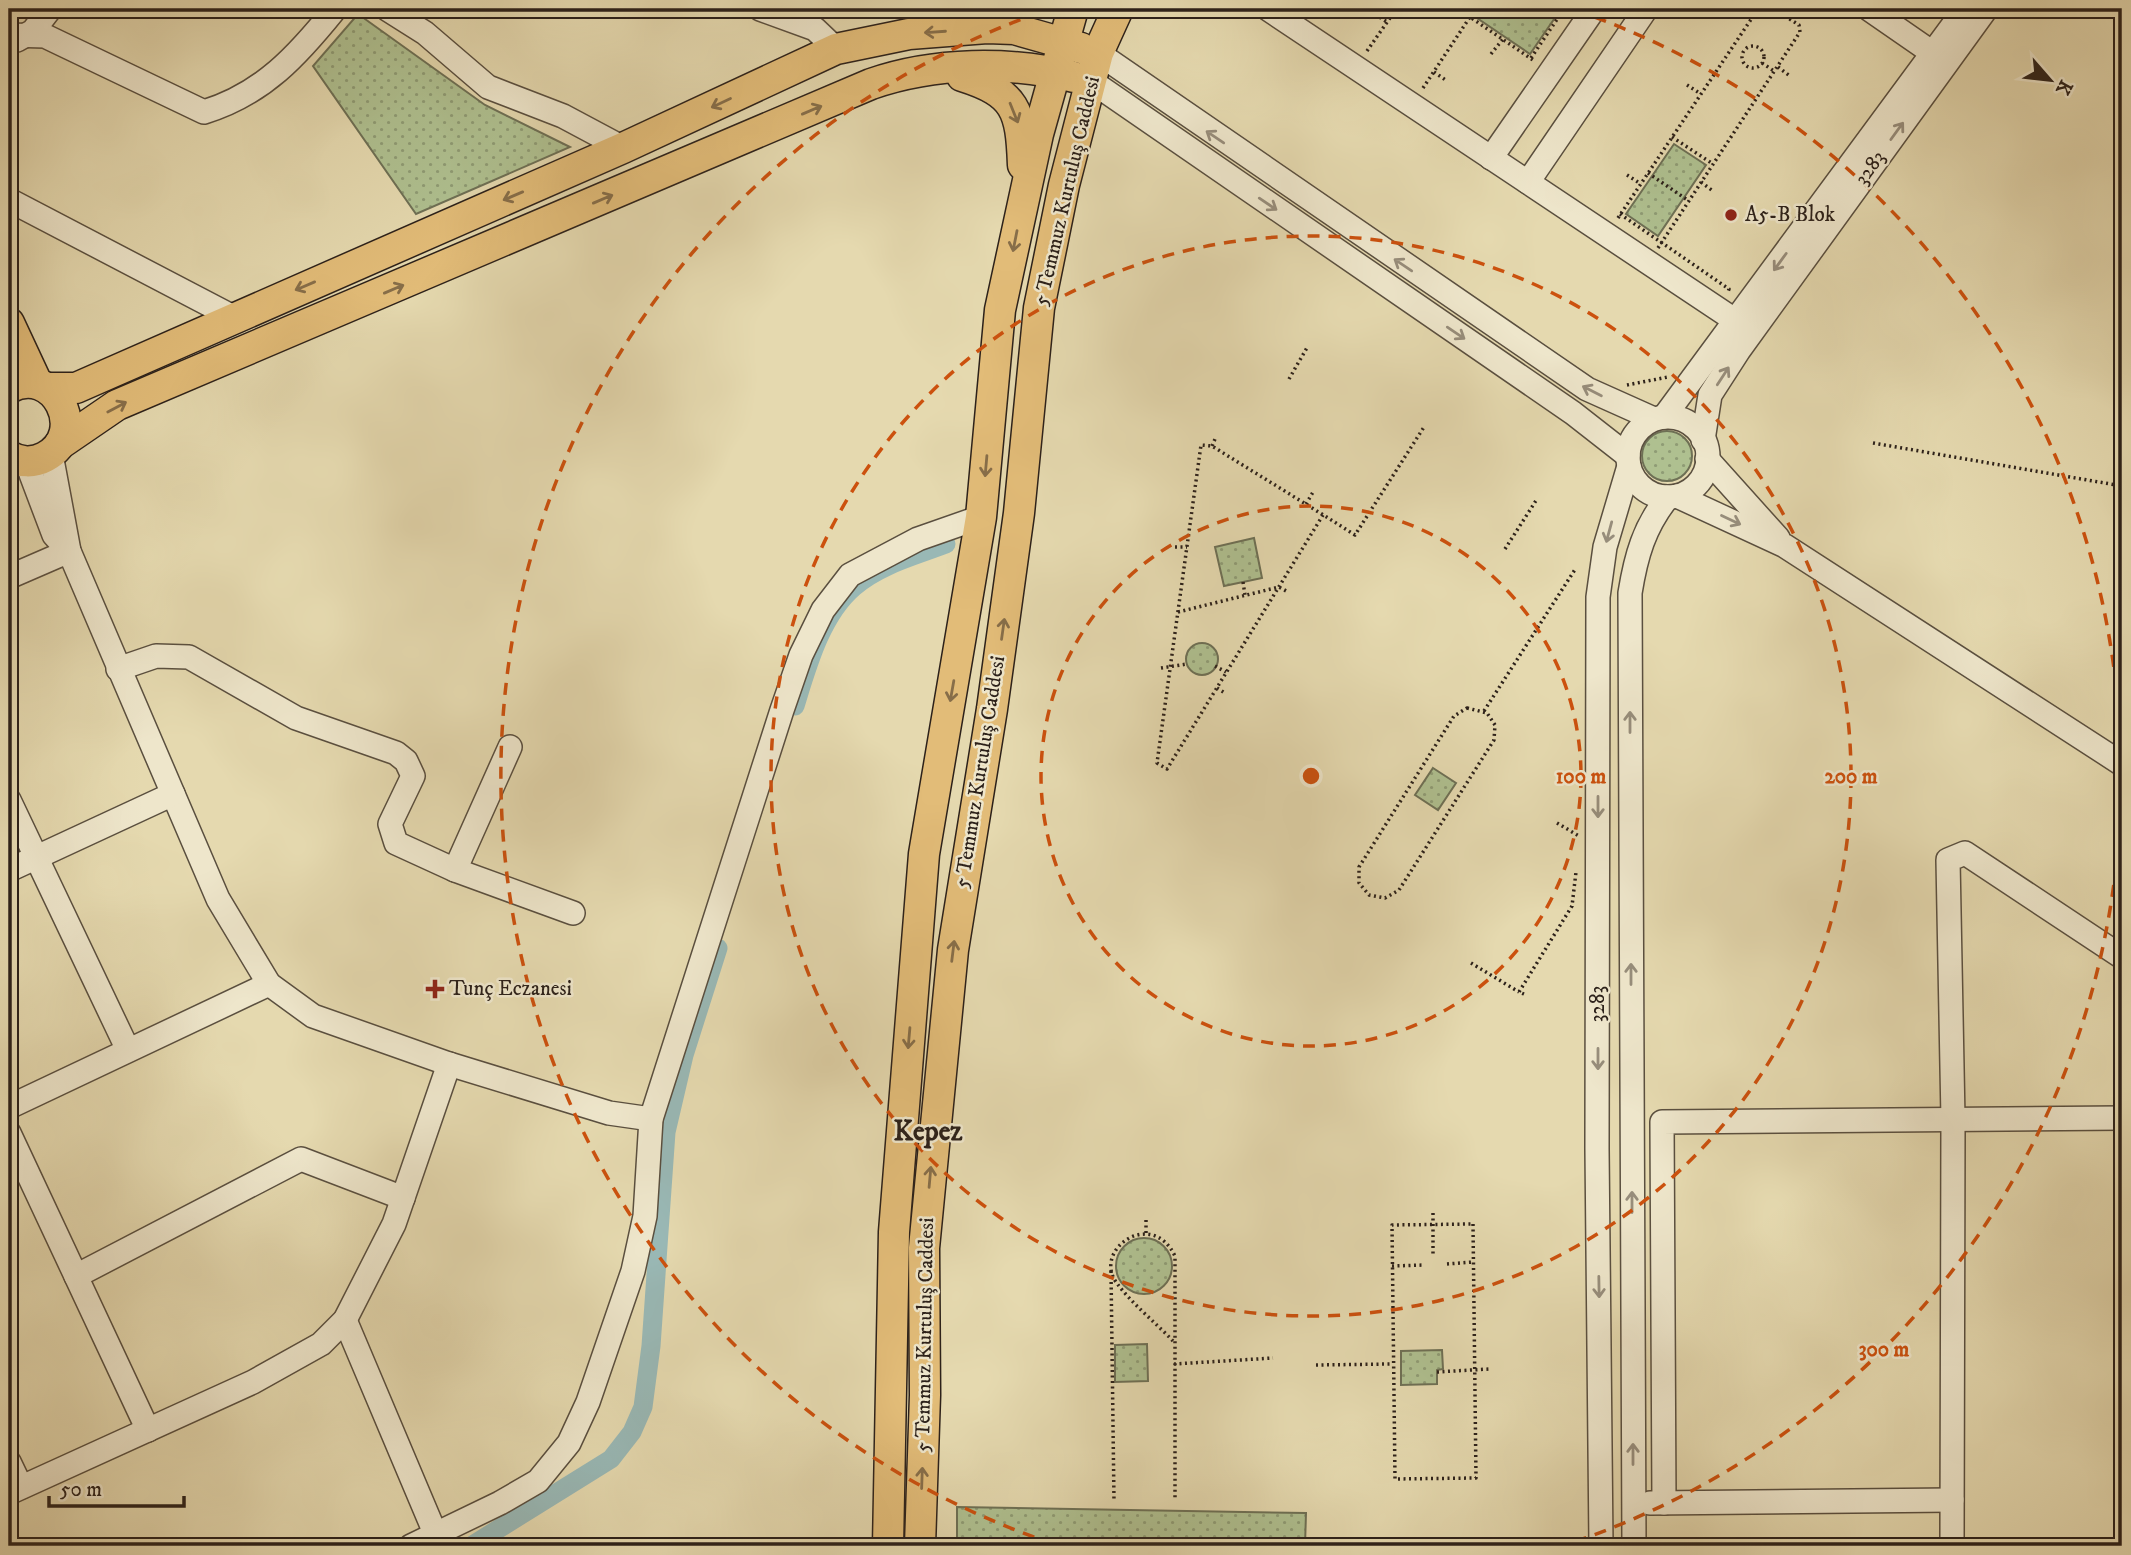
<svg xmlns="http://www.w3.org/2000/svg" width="2131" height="1555" font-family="'IM FELL DW Pica',serif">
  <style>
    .grass { fill: url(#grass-dots); stroke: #6e7055; stroke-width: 2 }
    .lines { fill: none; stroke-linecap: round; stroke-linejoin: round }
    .canal { stroke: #99b8b5; stroke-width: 19 }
    .minor-casing { stroke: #5a4f3f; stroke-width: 26 }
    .major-casing { stroke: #2c211a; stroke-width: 33 }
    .path { stroke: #2c211a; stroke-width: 3.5; stroke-dasharray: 2 3.5; stroke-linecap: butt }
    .minor { stroke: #eee6cb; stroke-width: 23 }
    .major { stroke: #e2bc78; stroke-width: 30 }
    .oneway { stroke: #876e49 }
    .oneway2 { stroke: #978d7b }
    .ring { fill: none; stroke: #cc510e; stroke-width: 3.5; stroke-dasharray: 12 9 }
    .poi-dot { fill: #8f2418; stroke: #eee6cb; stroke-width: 2.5 }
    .labels { text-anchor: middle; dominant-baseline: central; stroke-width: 5; stroke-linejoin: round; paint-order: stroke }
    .street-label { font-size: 21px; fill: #2c211a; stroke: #eee6cb }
    .poi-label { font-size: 21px; fill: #2c211a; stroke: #eee6cb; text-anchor: start }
    .district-label { font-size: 28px; font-weight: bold; fill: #2c211a; stroke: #eee6cb }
    .centre { fill: #cc510e; stroke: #eee6cb; stroke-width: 3.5 }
    .ring-label { font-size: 21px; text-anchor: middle; font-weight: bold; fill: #cc510e; stroke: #eee6cb; stroke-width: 5; stroke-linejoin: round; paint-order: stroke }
  </style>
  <defs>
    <pattern id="grass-dots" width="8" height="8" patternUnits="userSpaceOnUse" patternTransform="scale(1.75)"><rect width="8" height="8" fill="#afc090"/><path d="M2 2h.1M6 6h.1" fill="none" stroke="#8f9c75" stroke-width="1.8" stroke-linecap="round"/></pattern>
  </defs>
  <rect width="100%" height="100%" fill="#e5d9af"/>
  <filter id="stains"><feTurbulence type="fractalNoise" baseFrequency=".00286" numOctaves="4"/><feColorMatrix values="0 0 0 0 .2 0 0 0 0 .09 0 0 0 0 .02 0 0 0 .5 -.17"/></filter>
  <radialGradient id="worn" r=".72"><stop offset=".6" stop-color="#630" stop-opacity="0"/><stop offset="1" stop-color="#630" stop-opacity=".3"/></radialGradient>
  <!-- grass -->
  <g class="grass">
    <path d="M1470,9H1561L1530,54L1474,16Z"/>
    <path d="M358,14L485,105L570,147L416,214L313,66Z"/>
    <path d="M1674,144L1706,165L1658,236L1626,214Z"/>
    <circle cx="1667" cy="456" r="25"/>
    <path d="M1254,538L1262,578L1224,586L1215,547Z"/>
    <circle cx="1202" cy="659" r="16"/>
    <path d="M1433,768L1456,783L1438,810L1415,795Z"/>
    <circle cx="1144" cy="1266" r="28"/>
    <path d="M1147,1344L1148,1381L1115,1382V1345Z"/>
    <path d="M1442,1350L1443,1369L1437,1370V1384L1401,1385V1351Z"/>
    <path d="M957,1507L1306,1513L1305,1546H957Z"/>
  </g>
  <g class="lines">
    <!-- canal -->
    <g class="canal">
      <path d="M795,706C807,667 821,615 854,587C879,565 915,556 946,544"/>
      <path d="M471,1546L611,1459L632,1432L643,1407L651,1346L666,1132L684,1055L718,948"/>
    </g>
    <defs>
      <g id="minor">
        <path d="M387,9L425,33L488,87L563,116L623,148"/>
        <path d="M760,9L815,29L836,49"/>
        <path d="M1268,9L1736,321"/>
        <path d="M1869,9L1934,54"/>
        <path d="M9,35L45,36L204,112C263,94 298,55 335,9"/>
        <path d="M17,40L33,31L50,9"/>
        <path d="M1098,53L1587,389L1654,419"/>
        <path d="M1091,81L1573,413L1628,456"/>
        <path d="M1491,158L1594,9"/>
        <path d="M1528,182L1646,9"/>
        <path d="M9,200L233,317"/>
        <path d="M1664,417L1965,9"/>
        <circle cx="1668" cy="457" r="40"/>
        <path d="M1703,440L1710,395L1739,350L1986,9"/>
        <path d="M51,454L69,551L218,899L269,984L313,1016L449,1064L609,1113L651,1119"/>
        <path d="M1707,459L1778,538"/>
        <path d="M26,461L54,535L66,548"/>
        <path d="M1677,496L1785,546L2122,764"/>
        <path d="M9,577L69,551"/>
        <path d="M118,669L156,656L189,657L296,718L396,753L406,761L413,776L390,824L396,843L455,870L573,913"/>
        <path d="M9,800L128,1050"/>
        <path d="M9,870L173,794"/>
        <path d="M455,870L510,747"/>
        <path d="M9,1107L269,984"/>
        <path d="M9,1133L148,1430"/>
        <path d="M76,1276L301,1159L403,1198"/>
        <path d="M345,1320L435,1533"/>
        <path d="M9,1462L21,1487"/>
        <path d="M9,1493L253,1382L321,1344L345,1320L394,1224L449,1064"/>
        <path d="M1650,1503L1952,1500"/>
        <path d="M1664,1503L1662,1122L2122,1118"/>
        <path d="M411,1546L500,1503L538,1481L569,1443L588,1402L633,1271L645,1216L651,1119L782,710L801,655L823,610L850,575L918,539L981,517"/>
        <path d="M1601,1546L1597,1149L1598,597L1605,547L1629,466"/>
        <path d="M1634,1546L1630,593C1636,556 1644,527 1668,497"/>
        <path d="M1952,1546L1953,1119L1948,860L1965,853L2122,957"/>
      </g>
      <g id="major">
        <path d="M962,76C1016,93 1021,110 1023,165"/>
        <path d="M9,323L37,383"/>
        <path d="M9,388C54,363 90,433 45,457C34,463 20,463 9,456"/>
        <path d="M49,388H76L623,148L836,49L909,34L987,28L1014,29L1081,48"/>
        <path d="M60,444L117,405L871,84C934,62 1010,61 1074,77"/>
        <path d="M888,1546L894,1232L924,854L981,517L1000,310L1038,134L1073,9"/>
        <path d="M920,1546L925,1395L924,1248L953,950L992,709L1019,513L1039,308L1064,185L1098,53L1118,9"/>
      </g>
    </defs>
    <!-- minor casing -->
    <use href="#minor" class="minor-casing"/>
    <!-- major casing -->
    <use href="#major" class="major-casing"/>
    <!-- path -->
    <g class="path">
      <path d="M1373,9L1376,15L1387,22"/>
      <path d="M1467,9L1470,17L1533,60"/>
      <circle cx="1753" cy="57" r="11"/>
      <path d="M1367,51L1392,15L1406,9"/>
      <path d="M1491,54L1503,39"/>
      <path d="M1531,58L1564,9"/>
      <path d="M1762,63L1774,71"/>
      <path d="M1778,67L1790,76"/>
      <path d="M1434,72L1447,81"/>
      <path d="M1687,85L1701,94"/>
      <path d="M1423,88L1470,17"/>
      <path d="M1672,137L1713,164"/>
      <path d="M1648,173L1689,201"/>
      <path d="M1627,175L1641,184"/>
      <path d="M1701,182L1713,191"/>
      <path d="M1620,214L1729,289L1728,292"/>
      <path d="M1618,218L1758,9"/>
      <path d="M1658,248L1800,32L1799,25L1774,9"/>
      <path d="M1289,379L1308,346"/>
      <path d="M1627,385L1668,377"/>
      <path d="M1873,443L2122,486"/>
      <path d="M1212,446L1215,439"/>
      <path d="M1306,504L1313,492"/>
      <path d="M1323,515L1167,769L1157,763L1201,445L1212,446C1260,476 1308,505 1355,535L1424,427"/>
      <path d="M1175,547H1187"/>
      <path d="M1505,549L1537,499"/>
      <path d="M1243,582L1245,595"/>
      <path d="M1178,612L1279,587L1288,592"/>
      <path d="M1215,666L1226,672"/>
      <path d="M1161,668L1187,664"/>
      <path d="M1217,688L1225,693"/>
      <path d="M1467,708L1487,713L1495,725L1494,740L1399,890L1385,898L1369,895L1359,883V867L1454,716Z"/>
      <path d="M1484,711L1576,568"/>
      <path d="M1557,823L1579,836"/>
      <path d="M1471,963L1519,992"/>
      <path d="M1524,994L1519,992L1572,906L1576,872"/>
      <path d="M1433,1213V1254"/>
      <path d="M1473,1224L1476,1478L1395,1479L1392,1225Z"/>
      <path d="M1146,1233V1220"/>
      <path d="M1447,1264L1473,1262"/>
      <path d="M1392,1266L1424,1265"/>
      <path d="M1111,1271L1114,1501"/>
      <path d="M1173,1341C1155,1322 1131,1303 1116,1282C1093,1249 1152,1208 1175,1256V1500"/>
      <path d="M1174,1364L1273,1358"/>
      <path d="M1316,1365L1391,1364"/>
      <path d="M1437,1372L1489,1369"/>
    </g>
    <!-- minor -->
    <use href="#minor" class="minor"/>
    <!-- major -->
    <use href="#major" class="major"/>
  </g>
  <!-- one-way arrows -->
  <defs><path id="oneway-shaft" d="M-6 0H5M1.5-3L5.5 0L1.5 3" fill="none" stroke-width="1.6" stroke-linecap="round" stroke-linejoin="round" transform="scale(1.75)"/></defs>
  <g class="oneway">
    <use href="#oneway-shaft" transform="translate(935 32) rotate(176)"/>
    <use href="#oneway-shaft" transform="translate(721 103) rotate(155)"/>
    <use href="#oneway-shaft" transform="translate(812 110) rotate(-23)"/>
    <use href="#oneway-shaft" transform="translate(1014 113) rotate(68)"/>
    <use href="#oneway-shaft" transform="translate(513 196) rotate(157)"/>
    <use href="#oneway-shaft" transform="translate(603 199) rotate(-23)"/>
    <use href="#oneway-shaft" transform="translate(1015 241) rotate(101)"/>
    <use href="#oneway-shaft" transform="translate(305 286) rotate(157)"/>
    <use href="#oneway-shaft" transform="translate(394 289) rotate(-23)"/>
    <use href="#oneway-shaft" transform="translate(117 407) rotate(-28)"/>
    <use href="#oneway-shaft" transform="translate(986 466) rotate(95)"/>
    <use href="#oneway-shaft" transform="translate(1003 629) rotate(-82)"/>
    <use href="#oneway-shaft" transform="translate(952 691) rotate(100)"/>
    <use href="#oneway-shaft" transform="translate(953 951) rotate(-83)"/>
    <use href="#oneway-shaft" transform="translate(909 1038) rotate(95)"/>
    <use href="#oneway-shaft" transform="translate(930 1177) rotate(-85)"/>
    <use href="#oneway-shaft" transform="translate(922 1478) rotate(-88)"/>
  </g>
  <g class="oneway2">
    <use href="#oneway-shaft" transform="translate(1897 131) rotate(-54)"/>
    <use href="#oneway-shaft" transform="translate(1215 137) rotate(-146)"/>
    <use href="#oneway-shaft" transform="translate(1268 204) rotate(34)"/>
    <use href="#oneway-shaft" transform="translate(1780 262) rotate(126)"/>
    <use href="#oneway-shaft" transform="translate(1403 265) rotate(-146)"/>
    <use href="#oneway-shaft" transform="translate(1456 333) rotate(34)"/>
    <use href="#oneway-shaft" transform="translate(1723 376) rotate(-57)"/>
    <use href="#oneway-shaft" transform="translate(1592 391) rotate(-153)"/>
    <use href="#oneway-shaft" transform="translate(1731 520) rotate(25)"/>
    <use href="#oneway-shaft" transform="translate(1609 532) rotate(105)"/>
    <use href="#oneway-shaft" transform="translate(1630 722) rotate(-90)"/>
    <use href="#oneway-shaft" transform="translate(1598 807) rotate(90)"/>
    <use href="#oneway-shaft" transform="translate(1631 974) rotate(-90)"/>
    <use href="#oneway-shaft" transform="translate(1598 1059) rotate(90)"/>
    <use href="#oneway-shaft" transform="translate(1632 1202) rotate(-90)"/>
    <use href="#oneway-shaft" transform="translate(1599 1287) rotate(89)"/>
    <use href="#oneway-shaft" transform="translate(1633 1454) rotate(-90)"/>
  </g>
  <!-- distance rings -->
  <g class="ring">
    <circle cx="1311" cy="776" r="270"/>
    <circle cx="1311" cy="776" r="540"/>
    <path d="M1054 1544A810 810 0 0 1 1047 10M1575 10A810 810 0 0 1 1568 1544"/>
  </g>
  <!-- markers -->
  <g class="poi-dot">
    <circle cx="1731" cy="215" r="7"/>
    <path d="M431.5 978.5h7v7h7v7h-7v7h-7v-7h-7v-7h7z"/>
  </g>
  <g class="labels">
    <!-- street labels -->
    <g class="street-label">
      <text transform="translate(1870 168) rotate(-54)">3283</text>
      <text transform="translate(1067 191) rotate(-77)">5 Temmuz Kurtuluş Caddesi</text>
      <text transform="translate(980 772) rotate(-81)">5 Temmuz Kurtuluş Caddesi</text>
      <text transform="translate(1598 1004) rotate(-90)">3283</text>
      <text transform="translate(925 1335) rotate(-89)">5 Temmuz Kurtuluş Caddesi</text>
    </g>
    <!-- poi labels -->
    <g class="poi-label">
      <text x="1745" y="215">A5-B Blok</text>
      <text x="449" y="989">Tunç Eczanesi</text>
    </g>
    <!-- district labels -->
    <g class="district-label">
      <text x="928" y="1131">Kepez</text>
    </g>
  </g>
  <circle cx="1311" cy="776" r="10" class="centre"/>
  <g class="ring-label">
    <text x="1581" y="783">100 m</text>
    <text x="1851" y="783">200 m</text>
    <text x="1884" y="1356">300 m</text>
  </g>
  <!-- margin -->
  <rect width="2131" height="1555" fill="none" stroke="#e5d9af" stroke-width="35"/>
  <rect x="10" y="10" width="2110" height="1534" fill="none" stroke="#2c211a" stroke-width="3.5"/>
  <rect x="18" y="18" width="2096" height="1520" fill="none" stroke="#2c211a" stroke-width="2"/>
  <!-- north arrow -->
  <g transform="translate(2050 80) rotate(118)" stroke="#eee6cb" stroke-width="5" paint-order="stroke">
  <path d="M0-5L12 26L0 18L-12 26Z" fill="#2c211a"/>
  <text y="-10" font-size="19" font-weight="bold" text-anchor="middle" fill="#2c211a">K</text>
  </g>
  <!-- scale -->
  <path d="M49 1496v10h135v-10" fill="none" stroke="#2c211a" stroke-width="3.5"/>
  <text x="60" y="1496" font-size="21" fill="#2c211a" stroke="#eee6cb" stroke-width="5" paint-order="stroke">50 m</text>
  <rect width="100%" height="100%" filter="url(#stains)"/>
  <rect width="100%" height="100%" fill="url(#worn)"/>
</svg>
